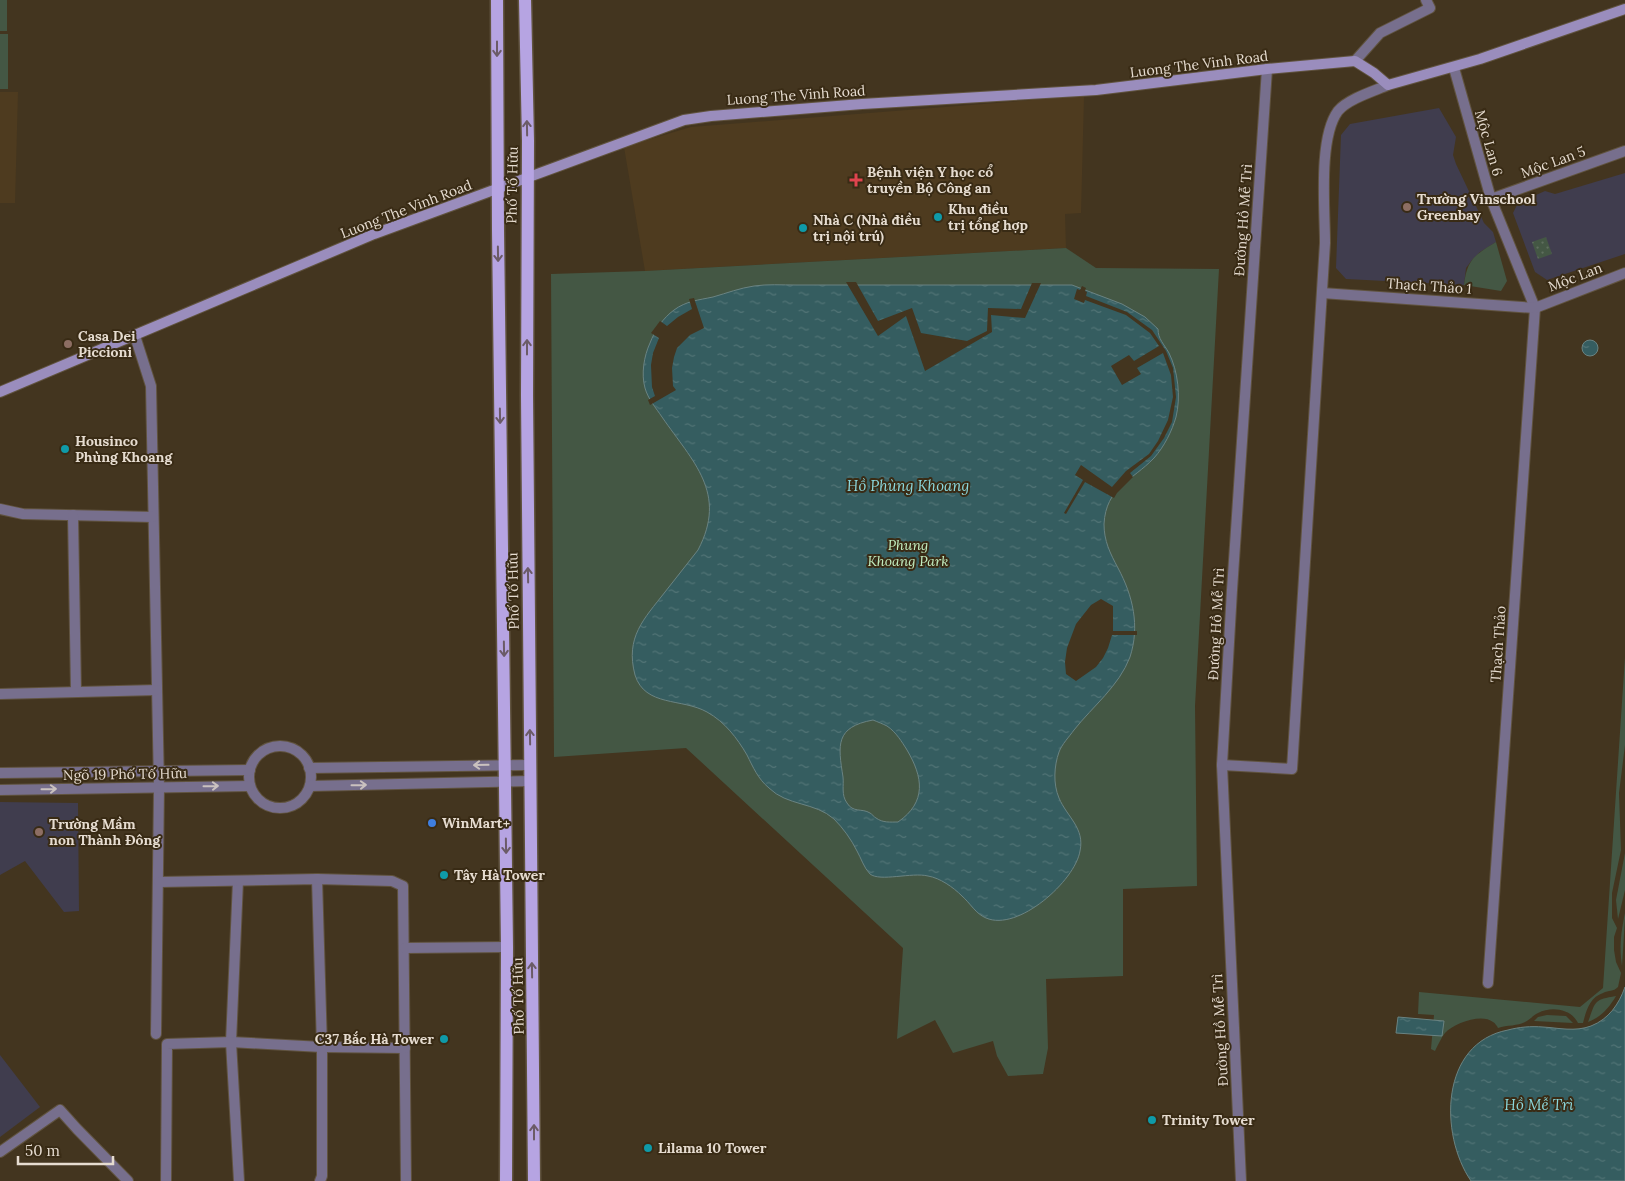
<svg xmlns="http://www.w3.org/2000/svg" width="1625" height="1181" font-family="Lora,serif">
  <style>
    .built { fill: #4e3b1f }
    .education { fill: #403d4e }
    .grass { fill: url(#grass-dots) }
    .park { fill: #445744 }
    .water { fill: url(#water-ripples); stroke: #6a8382; fill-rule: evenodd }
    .pier { fill: #43351f }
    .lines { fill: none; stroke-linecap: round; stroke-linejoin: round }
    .street-casing { stroke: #60533f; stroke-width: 12 }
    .secondary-casing { stroke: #60533f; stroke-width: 12 }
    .primary-casing { stroke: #60533f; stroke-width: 15 }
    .street { stroke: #776f8d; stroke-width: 10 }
    .secondary { stroke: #9a8dbd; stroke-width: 10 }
    .primary { stroke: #b6a4e2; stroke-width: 12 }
    .oneway { stroke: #6b5b67 }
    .oneway2 { stroke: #cac1bf }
    .health-dot { fill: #e0444e; stroke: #392b15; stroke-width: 2 }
    .education-dot { fill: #8d6e63; stroke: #392b15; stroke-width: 2 }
    .culture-dot { fill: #0f9aa8; stroke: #392b15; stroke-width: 2 }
    .shop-dot { fill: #3f7fe0; stroke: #392b15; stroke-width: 2 }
    .labels { text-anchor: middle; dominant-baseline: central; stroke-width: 4; stroke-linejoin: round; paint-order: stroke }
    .street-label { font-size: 14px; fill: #e6dcd0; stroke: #392b15 }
    .poi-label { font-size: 14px; font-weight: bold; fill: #e6dcd0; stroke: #392b15; text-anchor: start }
    .park-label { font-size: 14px; font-style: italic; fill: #c2eec1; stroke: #392b15 }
    .water-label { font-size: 15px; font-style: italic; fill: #8bd8de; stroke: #392b15 }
  </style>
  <defs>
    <pattern id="grass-dots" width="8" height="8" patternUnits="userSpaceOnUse" patternTransform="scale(1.25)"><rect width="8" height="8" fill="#445744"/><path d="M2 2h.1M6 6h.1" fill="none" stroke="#5f6f5e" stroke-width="1.8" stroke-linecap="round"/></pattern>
    <pattern id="water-ripples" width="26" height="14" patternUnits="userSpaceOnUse" patternTransform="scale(1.25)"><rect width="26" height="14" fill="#355d60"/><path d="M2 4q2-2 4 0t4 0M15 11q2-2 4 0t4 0" fill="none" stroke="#527476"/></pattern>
  </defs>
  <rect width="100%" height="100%" fill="#43351f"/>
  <!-- built -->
  <g class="built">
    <path d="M0,92H18L15,203H0Z"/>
    <path d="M1084,96L1081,213L1065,214L1066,248L645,271L624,147L691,127Z"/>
  </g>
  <!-- education -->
  <g class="education">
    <path d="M1439,108L1456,137L1453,155L1456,164L1484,223L1493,232L1496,242L1480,252L1472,260L1466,268L1464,285L1346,279L1336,268L1341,135L1350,124Z"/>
    <path d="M1625,173V254L1547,280L1535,272L1513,213L1518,203L1545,191L1555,194Z"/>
    <path d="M0,802L78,803L79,911L64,912L25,861L0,875Z"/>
    <path d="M0,1055L40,1107L0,1137Z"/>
  </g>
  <!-- grass -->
  <path class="grass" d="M1546,237L1552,254L1538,259L1532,242Z"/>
  <!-- park -->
  <g class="park">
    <rect x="0" y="0" width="7" height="31"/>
    <rect x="0" y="34" width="8" height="55"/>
    <path d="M1496,242L1507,281L1501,291L1464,285C1467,259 1475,255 1496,242Z"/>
    <path d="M1066,248L1096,268L1219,269L1195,706L1197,886L1123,889V976L1046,979L1048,1048L1043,1074L1008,1076L997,1056L993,1041L953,1053L935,1020L897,1039L903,948L686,748L554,757L551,274L645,271Z"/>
    <path d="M1625,657V745L1619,793L1621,850L1612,893V918L1617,928L1614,937V950L1616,962L1621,973L1618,987C1613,992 1609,990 1603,993C1590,997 1586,1011 1583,1023H1578C1571,1009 1552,1006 1538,1013C1533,1015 1530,1020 1525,1022C1518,1026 1507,1025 1498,1028C1497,1026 1495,1023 1493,1022C1482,1013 1454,1023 1445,1033C1441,1038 1438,1045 1435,1051L1431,1049L1434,1015L1418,1014L1419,992L1580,1007L1603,988Z"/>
    <path d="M1625,853V890L1618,919L1616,900Z"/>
    <path d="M1625,913V918L1622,966C1619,947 1621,932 1625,913Z"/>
    <path d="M1616,996C1609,1008 1601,1017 1588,1022C1596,1001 1593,1000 1616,996Z"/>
    <path d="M1547,1015L1566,1016L1573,1023L1534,1021L1538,1017Z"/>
  </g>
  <!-- water -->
  <g class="water">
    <path d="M796,285H1072L1122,304L1145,317L1158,329C1158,339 1164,344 1169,353C1178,371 1181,397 1176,417C1172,431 1164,447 1154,458C1132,481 1106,487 1104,524C1104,541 1110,553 1118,568C1133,596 1140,626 1130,657C1119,686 1093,706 1074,730C1069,737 1062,744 1059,752C1054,766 1053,784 1059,798C1067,817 1085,828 1080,851C1075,881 1018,932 986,918C976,914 970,903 962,896C953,887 940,878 928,876C912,872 880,882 870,874C864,868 861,858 857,851C851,839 843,828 834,819C815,802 787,806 769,788C758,779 753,767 747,755C737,738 725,722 707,712C682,698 645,707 635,675C625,637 644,619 665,592C676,578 687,564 698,550C728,493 693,462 662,417C656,408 648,399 645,388C641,374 644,356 650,343C655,330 663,318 674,310C686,301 699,300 713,297C727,293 740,288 754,286C767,284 782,285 796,285ZM873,720C878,722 883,724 887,726C896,732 902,742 907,750C923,777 927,802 898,822C890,822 883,823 876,818C874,817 872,814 870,813C862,808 853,813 847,803C841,795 844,785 843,777C838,745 835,727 873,720Z"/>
    <circle cx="1590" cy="348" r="8"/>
    <path d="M1625,987V1181H1471C1439,1134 1440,1043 1508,1030C1519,1027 1531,1026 1543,1027C1559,1028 1575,1032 1591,1026C1609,1019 1619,1004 1625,987Z"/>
    <path d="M1398,1017L1444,1021L1442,1036L1396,1033Z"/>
  </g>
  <!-- pier -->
  <g class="pier">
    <path d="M846,282H856L878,321L912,308L921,333L967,341L987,331L988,308L1021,309L1032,283H1041L1025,318L991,315L992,332L925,371L906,316L878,336Z"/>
    <path d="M1082,286L1086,288L1085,291L1087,292L1086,296L1127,312L1152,330L1166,351L1173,368L1176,397L1172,422L1164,438L1151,456L1130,473L1133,477L1117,493L1114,498L1085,482L1066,514L1064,513L1083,480L1075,475L1081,465L1112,487L1126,471L1149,454L1158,441L1168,420L1173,397L1171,375L1163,353L1137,368L1141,374L1122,385L1111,366L1129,355L1134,361L1159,346L1150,333L1126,315L1085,300L1084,303L1074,299L1077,289L1080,290Z"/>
    <path d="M694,298L704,328L690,335L677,348L674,357L672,368L673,386L676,390L650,405L648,400L655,396L652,387L651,365L653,353L659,338L651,333L660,321L667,326L678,317L692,309L689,299Z"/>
    <path d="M1101,599L1113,606V631H1137V635H1112L1108,648L1103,658L1096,667L1076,681L1066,674L1065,662L1067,648L1076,624L1091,605Z"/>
  </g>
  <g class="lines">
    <defs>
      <g id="street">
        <path d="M1355,61L1380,33L1430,8L1426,0"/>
        <path d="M1454,68L1491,199L1535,308L1488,983"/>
        <path d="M1491,199L1625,151"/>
        <path d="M1322,293L1535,308L1625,273"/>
        <path d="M135,336L151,386L159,787L156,1034"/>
        <path d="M0,509L23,514L153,517"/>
        <path d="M73,515L76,692"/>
        <path d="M0,694L157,690"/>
        <circle cx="280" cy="777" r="31"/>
        <path d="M1222,765L1292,769L1325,243C1325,210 1318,138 1338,111C1348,99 1374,91 1388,85"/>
        <path d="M309,768L530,765"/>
        <path d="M0,773L250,770"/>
        <path d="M310,786L530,781"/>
        <path d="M0,790L250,786"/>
        <path d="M317,879L322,1047V1176L320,1181"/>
        <path d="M238,881L231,1042L239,1181"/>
        <path d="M159,882L317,879L392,881L403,886L406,1181"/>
        <path d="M405,948L507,947"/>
        <path d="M0,1152L60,1110L77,1129L128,1181"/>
        <path d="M166,1181L167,1044L231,1042L322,1047L405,1048"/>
        <path d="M1241,1181L1222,765L1232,590L1267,69"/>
      </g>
      <path id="secondary" d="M0,392L374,234L684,120L711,116L862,104L1096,90L1267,69L1355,61L1374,73L1388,85L1480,59L1625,9"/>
      <g id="primary">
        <path d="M497,0L498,230L507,947L506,1181"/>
        <path d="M525,0L528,141L527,396L534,1181"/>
      </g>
    </defs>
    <!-- street casing -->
    <use href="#street" class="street-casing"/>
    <!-- secondary casing -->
    <use href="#secondary" class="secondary-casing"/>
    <!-- primary casing -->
    <use href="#primary" class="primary-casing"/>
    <!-- street -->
    <use href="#street" class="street"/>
    <!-- secondary -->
    <use href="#secondary" class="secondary"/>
    <!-- primary -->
    <use href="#primary" class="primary"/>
  </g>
  <!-- one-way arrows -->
  <defs><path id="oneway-shaft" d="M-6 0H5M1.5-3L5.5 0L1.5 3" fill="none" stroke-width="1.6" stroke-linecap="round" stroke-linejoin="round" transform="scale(1.25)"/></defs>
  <g class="oneway">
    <use href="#oneway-shaft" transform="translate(497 49) rotate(90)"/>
    <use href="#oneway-shaft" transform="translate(527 128) rotate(-91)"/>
    <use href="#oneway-shaft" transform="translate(498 254) rotate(89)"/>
    <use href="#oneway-shaft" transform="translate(527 347) rotate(-90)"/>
    <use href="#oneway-shaft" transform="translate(500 416) rotate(89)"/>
    <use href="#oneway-shaft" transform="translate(528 575) rotate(-91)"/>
    <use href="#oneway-shaft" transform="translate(504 649) rotate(89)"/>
    <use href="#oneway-shaft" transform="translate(530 737) rotate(-91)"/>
    <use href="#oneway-shaft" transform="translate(506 846) rotate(89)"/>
    <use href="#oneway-shaft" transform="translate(532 970) rotate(-91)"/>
    <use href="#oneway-shaft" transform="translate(534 1132) rotate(-90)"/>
  </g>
  <g class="oneway2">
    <use href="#oneway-shaft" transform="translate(481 765) rotate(179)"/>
    <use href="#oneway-shaft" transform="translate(359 785) rotate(-1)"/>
    <use href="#oneway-shaft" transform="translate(211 786) rotate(-1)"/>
    <use href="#oneway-shaft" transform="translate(49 789) rotate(-1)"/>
  </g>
  <!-- markers -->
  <path class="health-dot" d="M853.5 172.5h5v5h5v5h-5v5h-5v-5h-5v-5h5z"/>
  <g class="education-dot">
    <circle cx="1407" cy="207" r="5"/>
    <circle cx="68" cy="344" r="5"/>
    <circle cx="39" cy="832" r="5"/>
  </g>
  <g class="culture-dot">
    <circle cx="938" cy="217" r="5"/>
    <circle cx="803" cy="228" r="5"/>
    <circle cx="65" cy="449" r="5"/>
    <circle cx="444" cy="875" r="5"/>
    <circle cx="444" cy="1039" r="5"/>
    <circle cx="1152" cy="1120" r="5"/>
    <circle cx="648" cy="1148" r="5"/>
  </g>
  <circle class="shop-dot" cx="432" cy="823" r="5"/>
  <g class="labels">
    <!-- street labels -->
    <g class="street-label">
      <text transform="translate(1199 64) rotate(-7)">Luong The Vinh Road</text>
      <text transform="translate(796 95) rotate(-4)">Luong The Vinh Road</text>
      <text transform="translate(1489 143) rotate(74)">Mộc Lan 6</text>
      <text transform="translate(1553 162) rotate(-20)">Mộc Lan 5</text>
      <text transform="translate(512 185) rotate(-89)">Phố Tố Hữu</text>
      <text transform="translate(406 209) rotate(-21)">Luong The Vinh Road</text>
      <text transform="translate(1243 220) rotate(-86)">Đường Hồ Mễ Trì</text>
      <text transform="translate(1575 277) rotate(-21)">Mộc Lan</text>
      <text transform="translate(1429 286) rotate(4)">Thạch Thảo 1</text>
      <text transform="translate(513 591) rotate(-91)">Phố Tố Hữu</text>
      <text transform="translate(1216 624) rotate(-87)">Đường Hồ Mễ Trì</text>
      <text transform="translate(1498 644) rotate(-86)">Thạch Thảo</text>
      <text transform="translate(125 774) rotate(-1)">Ngõ 19 Phố Tố Hữu</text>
      <text transform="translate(518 996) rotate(-91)">Phố Tố Hữu</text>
      <text transform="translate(1220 1030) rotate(-93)">Đường Hồ Mễ Trì</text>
    </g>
    <!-- poi labels -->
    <g class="poi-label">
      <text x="867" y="172">Bệnh viện Y học cổ<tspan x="867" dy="16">truyền Bộ Công an</tspan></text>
      <text x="1417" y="199">Trường Vinschool<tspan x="1417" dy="16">Greenbay</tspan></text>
      <text x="948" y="209">Khu điều<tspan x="948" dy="16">trị tổng hợp</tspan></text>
      <text x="813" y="220">Nhà C (Nhà điều<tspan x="813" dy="16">trị nội trú)</tspan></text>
      <text x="78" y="336">Casa Dei<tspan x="78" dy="16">Piccioni</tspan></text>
      <text x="75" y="441">Housinco<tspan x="75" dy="16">Phùng Khoang</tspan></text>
      <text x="442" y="823">WinMart+</text>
      <text x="49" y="824">Trường Mầm<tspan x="49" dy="16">non Thành Đông</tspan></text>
      <text x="454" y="875">Tây Hà Tower</text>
      <text x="434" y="1039" text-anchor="end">C37 Bắc Hà Tower</text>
      <text x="1162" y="1120">Trinity Tower</text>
      <text x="658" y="1148">Lilama 10 Tower</text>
    </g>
    <!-- park labels -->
    <g class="park-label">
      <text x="908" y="545">Phung<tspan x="908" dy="16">Khoang Park</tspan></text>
    </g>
    <!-- water labels -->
    <g class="water-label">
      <text x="908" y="485">Hồ Phùng Khoang</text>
      <text x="1539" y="1104">Hồ Mễ Trì</text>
    </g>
  </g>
  <!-- scale -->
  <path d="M18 1156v8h95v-8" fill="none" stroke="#e6dcd0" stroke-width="2.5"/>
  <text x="25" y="1156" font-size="15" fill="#e6dcd0" stroke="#392b15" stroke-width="4" paint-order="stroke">50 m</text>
</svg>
